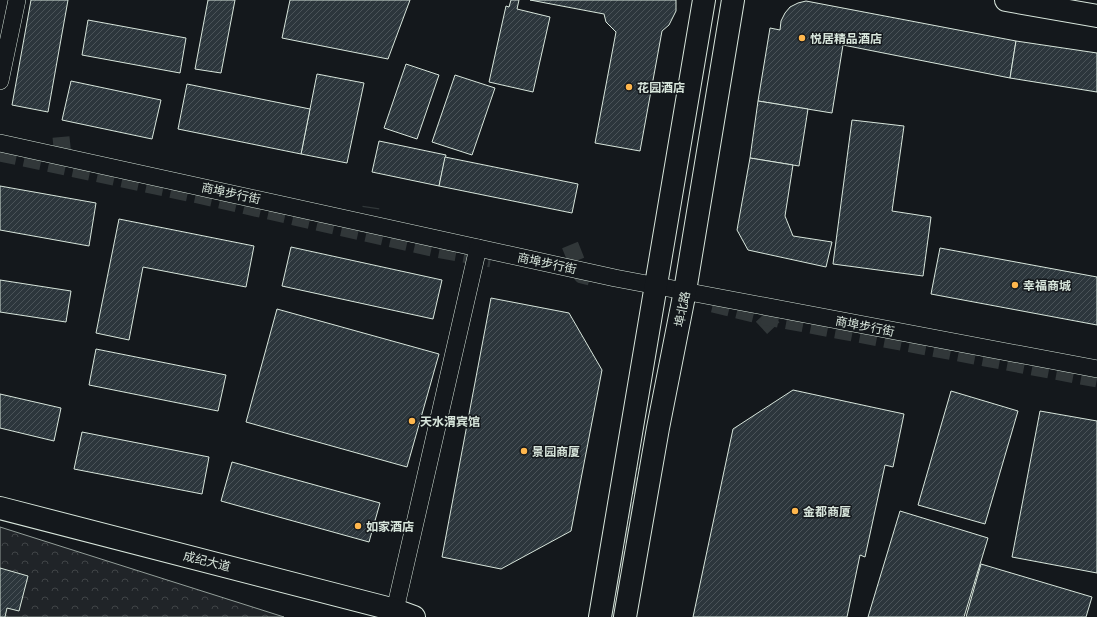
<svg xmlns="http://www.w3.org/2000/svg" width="1097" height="617" font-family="'PT Sans','Noto Sans SC',sans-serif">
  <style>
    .park { fill: url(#park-crowns); stroke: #939e99 }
    .building { fill: url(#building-hatch); stroke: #d8e6dc }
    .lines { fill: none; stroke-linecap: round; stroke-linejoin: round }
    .street-tunnel { stroke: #313739; stroke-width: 17; stroke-dasharray: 17 8; stroke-linecap: butt }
    .street-casing { stroke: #d8e6dc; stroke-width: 18 }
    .secondary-casing { stroke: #d8e6dc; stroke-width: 24 }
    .primary-casing { stroke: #d8e6dc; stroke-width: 24 }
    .street { stroke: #14181c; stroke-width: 17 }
    .secondary { stroke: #14181c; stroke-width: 22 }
    .primary { stroke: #14181c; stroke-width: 22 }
    .poi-dot { fill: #ffb74d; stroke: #14181c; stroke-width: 1.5 }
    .labels { text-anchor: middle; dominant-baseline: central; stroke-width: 3; stroke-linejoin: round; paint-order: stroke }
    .poi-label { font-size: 12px; font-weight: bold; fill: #d8e6dc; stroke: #14181c; text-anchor: start }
    .street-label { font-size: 12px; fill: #d8e6dc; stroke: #14181c }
  </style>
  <defs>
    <pattern id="park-crowns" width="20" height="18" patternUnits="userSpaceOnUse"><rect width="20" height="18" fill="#202428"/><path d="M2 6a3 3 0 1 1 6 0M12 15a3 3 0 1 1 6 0" fill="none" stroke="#404447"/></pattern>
    <pattern id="building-hatch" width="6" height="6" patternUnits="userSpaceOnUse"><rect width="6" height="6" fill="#2c363c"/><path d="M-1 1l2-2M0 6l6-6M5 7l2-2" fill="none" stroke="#4a5358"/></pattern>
  </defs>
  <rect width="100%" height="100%" fill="#14181c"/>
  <!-- park -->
  <path class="park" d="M0,527L284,617H0Z"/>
  <!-- building -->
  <g class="building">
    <path d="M31,0H68L48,112L12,105Z"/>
    <path d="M208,0H235L221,73L195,69Z"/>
    <path d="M290,0H410L388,59L282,38Z"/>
    <path d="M511,0H519L517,9L550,17L533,92L489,82L506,6L509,7Z"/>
    <path d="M530,0H676V11L669,25L662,31L640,151L595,143L616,32L606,22L604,14Z"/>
    <path d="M806,1L1016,41L1010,78L843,45L832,113L758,101L770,28L780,30L781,21L785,13L790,7L798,3Z"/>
    <path d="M88,20L186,38L180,73L82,55Z"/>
    <path d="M1016,41L1097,53V92L1010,78Z"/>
    <path d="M406,64L439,75L417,139L384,128Z"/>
    <path d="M317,74L364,83L347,163L301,154Z"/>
    <path d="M455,75L495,88L472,155L432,142Z"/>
    <path d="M71,81L161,100L152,139L62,120Z"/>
    <path d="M187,84L310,109L301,154L178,129Z"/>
    <path d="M758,101L808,109L799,166L750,158Z"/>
    <path d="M852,120L904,126L892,211L931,217L923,276L833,264Z"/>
    <path d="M379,141L446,155L439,186L372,172Z"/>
    <path d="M445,157L578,184L572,213L439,186Z"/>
    <path d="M750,158L793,165L785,216L793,236L832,242L826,267L748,250L737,230Z"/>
    <path d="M0,186L96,203L89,246L0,230Z"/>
    <path d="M119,219L254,246L246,287L143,267L129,340L96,333Z"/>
    <path d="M291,247L442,280L433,319L282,286Z"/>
    <path d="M940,248L1097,277V325L931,294Z"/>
    <path d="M0,280L71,291L66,322L0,312Z"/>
    <path d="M491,298L569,313L602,370L571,531L501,569L442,557Z"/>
    <path d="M277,309L439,354L407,467L246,422Z"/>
    <path d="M96,349L226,375L218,411L89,385Z"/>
    <path d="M793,390L904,414L893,467L885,465L865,557L860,555L847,617H693L733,429Z"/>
    <path d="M951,391L1018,411L985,524L918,505Z"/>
    <path d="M0,394L61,408L54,441L0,428Z"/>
    <path d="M1040,411L1097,421V573L1012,557Z"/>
    <path d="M82,432L209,457L202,494L74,469Z"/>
    <path d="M232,462L380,503L369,542L221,501Z"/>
    <path d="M900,511L988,538L964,617H868Z"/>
    <path d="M981,564L1092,597L1086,617H966Z"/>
    <path d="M0,568L28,576L19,611L7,608L5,617H0Z"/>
  </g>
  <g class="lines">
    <!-- street-tunnel -->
    <g class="street-tunnel">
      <path d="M61,137L64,166"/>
      <path d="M0,153L198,195L436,249L491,259"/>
      <path d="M367,233L371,207"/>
      <path d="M570,245L582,275L590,277"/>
      <path d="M713,304L762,316L777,332"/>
      <path d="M762,316L1097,379"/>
      <path d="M611,617L640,468"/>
    </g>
    <defs>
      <g id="street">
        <path d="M0,81L17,0"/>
        <path d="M0,143L615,278L1097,369"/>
        <path d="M395,610L478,248"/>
      </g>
      <g id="secondary">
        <path d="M1006,0L1097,16"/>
        <path d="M600,617L704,0"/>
        <path d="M625,617L658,428L685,291L733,0"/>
      </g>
      <path id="primary" d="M0,508L395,610L414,617"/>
    </defs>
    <!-- street casing -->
    <use href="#street" class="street-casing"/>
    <!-- secondary casing -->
    <use href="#secondary" class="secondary-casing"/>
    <!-- primary casing -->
    <use href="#primary" class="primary-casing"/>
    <!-- street -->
    <use href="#street" class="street"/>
    <!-- secondary -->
    <use href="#secondary" class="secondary"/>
    <!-- primary -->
    <use href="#primary" class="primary"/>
  </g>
  <!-- markers -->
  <g class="poi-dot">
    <circle cx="802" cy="38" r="4"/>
    <circle cx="629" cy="87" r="4"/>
    <circle cx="1015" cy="285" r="4"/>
    <circle cx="412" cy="421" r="4"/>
    <circle cx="524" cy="451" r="4"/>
    <circle cx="795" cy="511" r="4"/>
    <circle cx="358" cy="526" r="4"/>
  </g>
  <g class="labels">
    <!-- poi labels -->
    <g class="poi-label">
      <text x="810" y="38">悦居精品酒店</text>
      <text x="637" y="87">花园酒店</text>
      <text x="1023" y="285">幸福商城</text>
      <text x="420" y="421">天水渭宾馆</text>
      <text x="532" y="451">景园商厦</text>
      <text x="803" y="511">金都商厦</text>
      <text x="366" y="526">如家酒店</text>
    </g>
    <!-- street labels -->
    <g class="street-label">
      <text transform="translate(231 193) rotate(12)">商埠步行街</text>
      <text transform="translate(547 263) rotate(12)">商埠步行街</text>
      <text transform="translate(682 309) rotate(-79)">埠北路</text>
      <text transform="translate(865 326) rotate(11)">商埠步行街</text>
      <text transform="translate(207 561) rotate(14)">成纪大道</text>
    </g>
  </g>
</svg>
